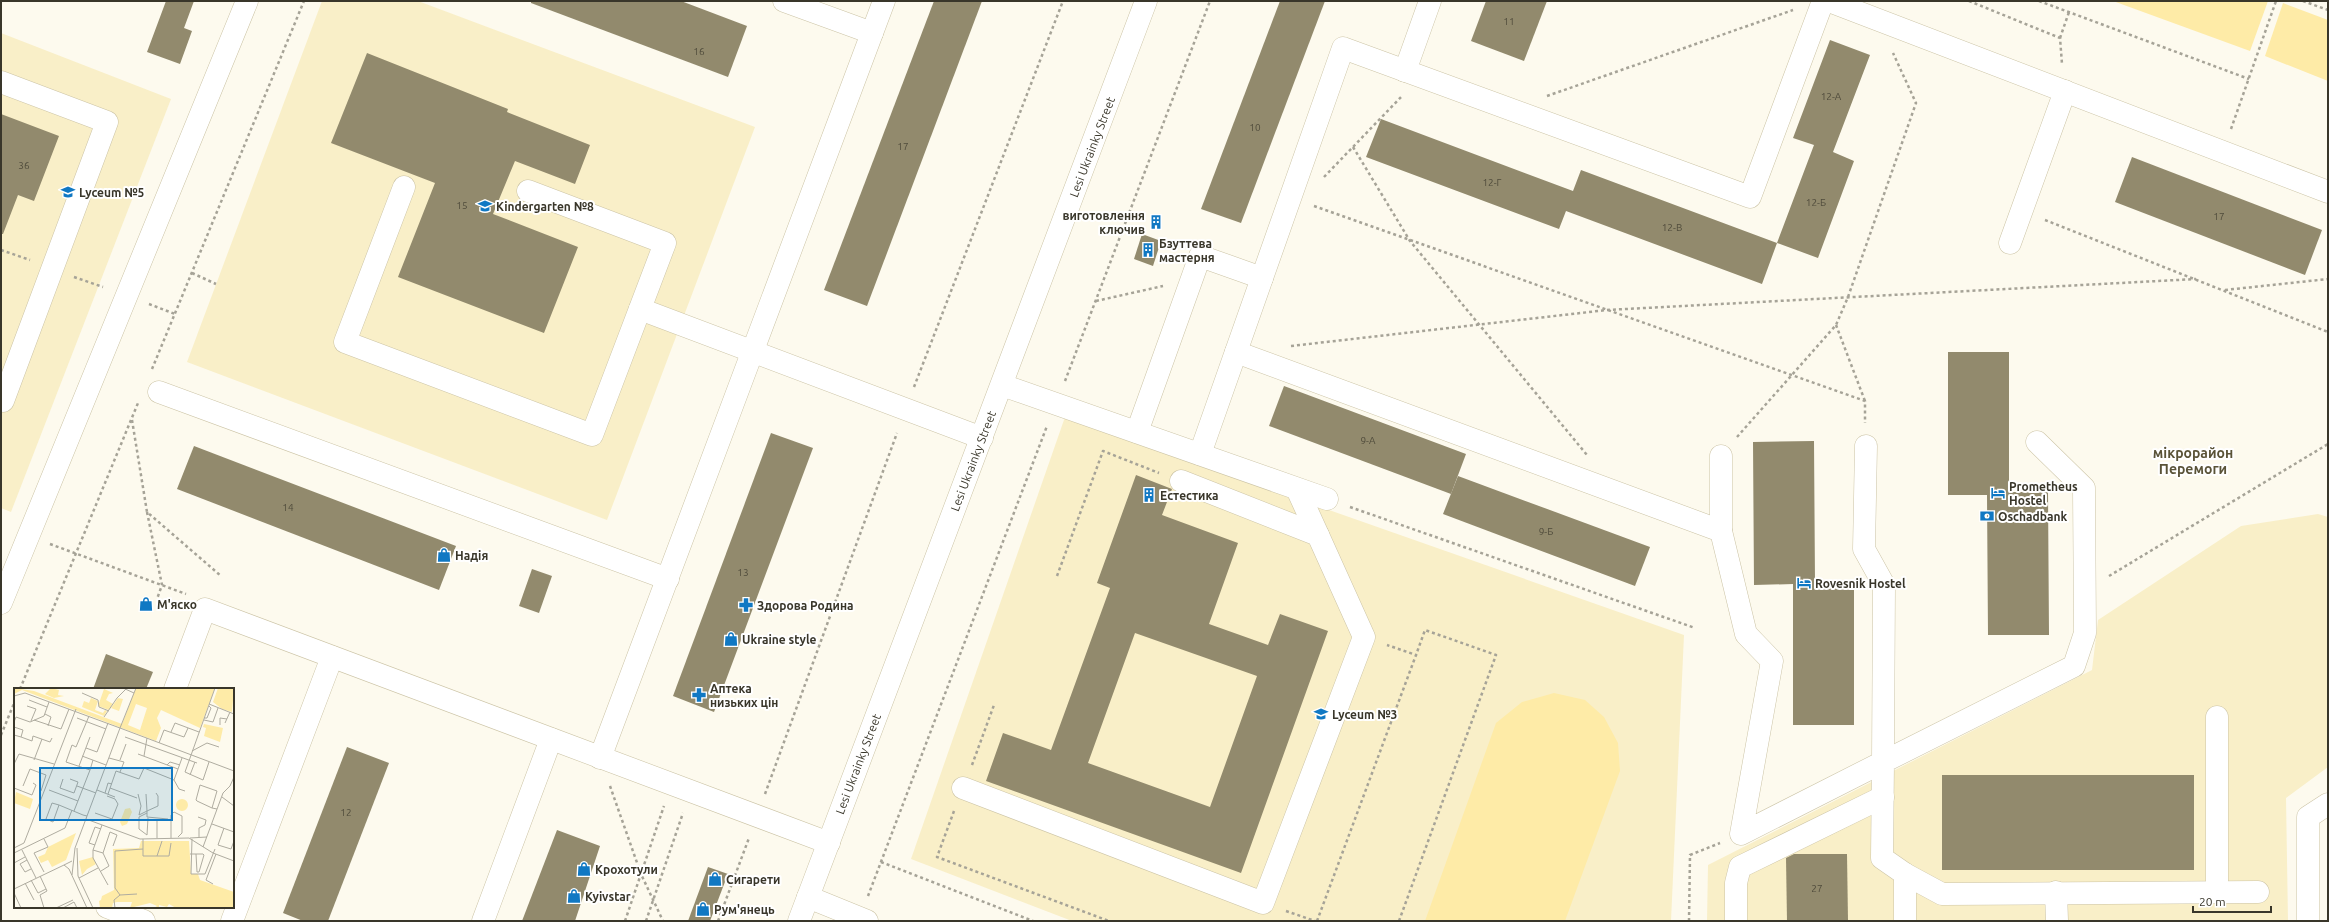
<svg xmlns="http://www.w3.org/2000/svg" width="2329" height="922" font-family="Ubuntu,sans-serif">
  <style>
    .built { fill: #f9efc8 }
    .green { fill: #feeba7 }
    .building { fill: #928a6d; fill-rule: evenodd }
    .lines { fill: none; stroke-linecap: round; stroke-linejoin: round }
    .minor-casing { stroke: #ccc4a6; stroke-width: 23 }
    .major-casing { stroke: #ccc4a6; stroke-width: 23 }
    .path { stroke: #a6a397; stroke-width: 2.5; stroke-dasharray: 3 3; stroke-linecap: butt }
    .minor { stroke: #fff; stroke-width: 22 }
    .major { stroke: #fff; stroke-width: 22 }
    .labels { text-anchor: middle; dominant-baseline: central; stroke-width: 4; stroke-linejoin: round; paint-order: stroke }
    .number-label { font-size: 10px; fill: #4f4b3b }
    .street-label { font-size: 12px; fill: #39362a; stroke: #fff }
    .poi-label { font-size: 12px; font-weight: bold; fill: #39362a; stroke: #fff; text-anchor: start }
    .quarter-label { font-size: 14px; font-weight: bold; fill: #5a5338; stroke: #fff }
    .inset-road { fill: none; stroke: #afaca0; stroke-width: 1 }
    .view { fill: #1078c3; fill-opacity: 0.15; stroke: #1078c3; stroke-width: 2 }
    .inset-edge { fill: none; stroke: #39362a; stroke-width: 2 }
  </style>
  <rect width="100%" height="100%" fill="#fdfaee"/>
  <!-- built -->
  <g class="built">
    <path d="M322,1H418L755,127L607,520L187,362Z"/>
    <path d="M1,33L171,99L11,512L1,508Z"/>
    <path d="M1065,417L1684,635L1671,921H1072L911,859Z"/>
    <path d="M2318,514L2328,517V767L2286,798L2288,921H1707L1708,865L2092,670L2098,620L2241,526Z"/>
  </g>
  <!-- green -->
  <g class="green">
    <path d="M2113,1H2268L2250,51Z"/>
    <path d="M2283,3L2328,20V81L2265,56Z"/>
    <path d="M1554,693L1585,700L1604,717L1618,743L1620,771L1565,921H1425L1496,723L1522,702Z"/>
  </g>
  <!-- building -->
  <g class="building">
    <path d="M166,1H194L184,28L192,31L180,64L147,52Z"/>
    <path d="M531,1H681L747,26L728,77L531,3Z"/>
    <path d="M934,1H982L867,306L824,290Z"/>
    <path d="M1280,1H1325L1241,223L1201,209Z"/>
    <path d="M1486,1H1547L1524,61L1471,41Z"/>
    <path d="M1830,40L1870,55L1833,152L1854,161L1818,258L1777,243L1814,145L1793,138Z"/>
    <path d="M367,53L508,109L507,112L590,145L575,184L515,161L493,214L578,247L544,333L398,277L435,183L331,143Z"/>
    <path d="M1,114L59,136L34,201L18,195L3,234H1Z"/>
    <path d="M1381,119L1573,191L1581,170L1777,243L1762,284L1566,211L1559,229L1366,157Z"/>
    <path d="M2132,157L2322,230L2305,275L2115,202Z"/>
    <path d="M1142,234L1161,241L1153,266L1134,259Z"/>
    <path d="M1948,352H2009V492H2048L2049,635H1988L1987,495H1948Z"/>
    <path d="M1284,386L1466,454L1451,494L1269,426Z"/>
    <path d="M771,433L813,448L714,712L673,696Z"/>
    <path d="M1814,441L1815,582H1854V725H1793V584L1754,585L1753,442Z"/>
    <path d="M194,446L456,546L439,590L177,489Z"/>
    <path d="M1136,475L1172,489L1162,515L1238,543L1209,624L1268,645L1280,614L1328,631L1241,873L986,781L1003,733L1051,750L1110,588L1097,583ZM1135,633L1257,676L1210,807L1088,763Z"/>
    <path d="M1458,476L1650,547L1635,586L1443,514Z"/>
    <path d="M532,569L552,576L539,613L519,606Z"/>
    <path d="M106,654L153,672L146,689H93Z"/>
    <path d="M347,747L389,763L328,921H303L283,913Z"/>
    <rect x="1942" y="775" width="252" height="95"/>
    <path d="M557,830L600,846L575,921H522Z"/>
    <path d="M1794,854H1847L1848,921H1787L1786,858Z"/>
    <path d="M708,867L728,874L710,921H688Z"/>
  </g>
  <g class="lines">
    <defs>
      <g id="minor">
        <path d="M784,1L872,33L884,1"/>
        <path d="M1829,1L2328,192"/>
        <path d="M1405,71L1430,1"/>
        <path d="M1,82L107,122L3,401"/>
        <path d="M404,187L345,342L592,435L665,243L528,191"/>
        <path d="M2010,243L2065,91"/>
        <path d="M640,309L982,438"/>
        <path d="M1236,352L1721,531"/>
        <path d="M1002,385L1327,499"/>
        <path d="M159,392L668,579"/>
        <path d="M1137,432L1200,256L1262,278"/>
        <path d="M2037,442L2084,488L2085,633L2074,666L1883,762L1882,858L1905,874L1942,894L2258,892"/>
        <path d="M1200,454L1343,48L1750,197L1823,1"/>
        <path d="M1721,456V531L1746,634L1772,661L1741,834L1883,762L1884,585L1864,549L1866,446"/>
        <path d="M1297,489L1318,535"/>
        <path d="M1,603L247,1"/>
        <path d="M175,689L205,609L829,843"/>
        <path d="M2217,717V892"/>
        <path d="M600,758L872,33"/>
        <path d="M963,788L1263,903L1364,637L1318,535L1181,481"/>
        <path d="M2056,892L2057,921"/>
        <path d="M808,897L867,921"/>
        <path d="M107,907L144,921"/>
        <path d="M232,921L332,657"/>
        <path d="M483,921L551,739"/>
        <path d="M1736,921V883L1740,867L1883,797"/>
        <path d="M1905,921V874"/>
        <path d="M2308,921V817L2328,804"/>
      </g>
      <path id="major" d="M799,921L1146,1"/>
    </defs>
    <!-- minor casing -->
    <use href="#minor" class="minor-casing"/>
    <!-- major casing -->
    <use href="#major" class="major-casing"/>
    <!-- path -->
    <g class="path">
      <path d="M1969,1L2060,38L2062,64"/>
      <path d="M2039,1L2249,79"/>
      <path d="M2303,1L2328,10"/>
      <path d="M2060,38L2069,12"/>
      <path d="M1547,96L1793,10"/>
      <path d="M2231,129L2276,1"/>
      <path d="M1353,147L1410,241L1587,455"/>
      <path d="M1324,177L1403,95"/>
      <path d="M1314,206L1865,401V423"/>
      <path d="M2045,220L2328,332"/>
      <path d="M1,250L30,260"/>
      <path d="M192,273L216,284"/>
      <path d="M74,277L103,287"/>
      <path d="M2225,290L2328,279"/>
      <path d="M1096,301L1163,286"/>
      <path d="M149,304L175,314"/>
      <path d="M1836,325L1865,401"/>
      <path d="M1291,346L1607,310L2196,279"/>
      <path d="M152,369L304,1"/>
      <path d="M1065,381L1210,1"/>
      <path d="M914,387L1063,1"/>
      <path d="M132,420L147,512L221,576"/>
      <path d="M1737,437L1836,325L1848,297L1916,103L1893,53"/>
      <path d="M1350,507L1695,628"/>
      <path d="M147,512L162,585L157,599"/>
      <path d="M50,544L186,594"/>
      <path d="M1057,576L1103,451L1159,473"/>
      <path d="M2109,576L2328,444"/>
      <path d="M20,689L138,403"/>
      <path d="M1,735L15,701"/>
      <path d="M972,765L994,705"/>
      <path d="M610,786L641,874L663,921"/>
      <path d="M765,794L897,433"/>
      <path d="M954,811L937,857L1109,921"/>
      <path d="M881,862L1033,921"/>
      <path d="M868,896L1047,426"/>
      <path d="M1286,911L1315,921"/>
      <path d="M625,921L664,806"/>
      <path d="M646,921L683,813"/>
      <path d="M718,921L749,838"/>
      <path d="M1317,921L1416,655L1387,645"/>
      <path d="M1399,921L1496,655L1425,630L1416,655"/>
      <path d="M1689,921L1690,855L1720,843"/>
    </g>
    <!-- minor -->
    <use href="#minor" class="minor"/>
    <!-- major -->
    <use href="#major" class="major"/>
  </g>
  <!-- icons -->
  <defs>
    <symbol id="school-bare" viewBox="-9 -9 18 18"><path d="M0-5L7-2L0 1L-7-2ZM-4 1L0 2.5L4 1V4Q0 6-4 4Z" fill="#1078c3" stroke="#fff" stroke-width="2.5" paint-order="stroke"/></symbol>
    <symbol id="building-bare" viewBox="-9 -9 18 18"><path d="M-4-6H4V6H1V3H-1V6H-4ZM-2.5-4.3h1.7v1.8h-1.7ZM.8-4.3h1.7v1.8H.8ZM-2.5-1h1.7V.8h-1.7ZM.8-1h1.7V.8H.8Z" fill="#1078c3" stroke="#fff" stroke-width="2.5" paint-order="stroke"/></symbol>
    <symbol id="hotel-bare" viewBox="-9 -9 18 18"><path d="M-6-4.5h1.5V1H6V5H4.5V3h-9V5H-6ZM-4 0a1.8 1.8 0 1 1 3.6 0ZM.5 0V-2.5h3Q6-2.5 6 0Z" fill="#1078c3" stroke="#fff" stroke-width="2.5" paint-order="stroke"/></symbol>
    <symbol id="bank-bare" viewBox="-9 -9 18 18"><path d="M-6-4H6V4H-6ZM0-2.3a2.3 2.3 0 1 0 0 4.6a2.3 2.3 0 1 0 0-4.6Z" fill="#1078c3" stroke="#fff" stroke-width="2.5" paint-order="stroke"/></symbol>
    <symbol id="shop-bare" viewBox="-9 -9 18 18"><path d="M-5-2.5h2.3a2.7 3.5 0 0 1 5.4 0H5L5.5 6h-11ZM-1.5-2.5h3a1.5 2.3 0 0 0-3 0Z" fill="#1078c3" stroke="#fff" stroke-width="2.5" paint-order="stroke"/></symbol>
    <symbol id="pharmacy-bare" viewBox="-9 -9 18 18"><path d="M-2-6h4v4h4v4h-4v4h-4v-4h-4v-4h4Z" fill="#1078c3" stroke="#fff" stroke-width="2.5" paint-order="stroke"/></symbol>
  </defs>
  <g fill-rule="evenodd">
    <use href="#school-bare" x="58" y="182" width="20" height="20"/>
    <use href="#school-bare" x="475" y="196" width="20" height="20"/>
    <use href="#building-bare" x="1146" y="212" width="20" height="20"/>
    <use href="#building-bare" x="1138" y="240" width="20" height="20"/>
    <use href="#hotel-bare" x="1988" y="483" width="20" height="20"/>
    <use href="#building-bare" x="1139" y="485" width="20" height="20"/>
    <use href="#bank-bare" x="1977" y="506" width="20" height="20"/>
    <use href="#shop-bare" x="434" y="545" width="20" height="20"/>
    <use href="#hotel-bare" x="1794" y="573" width="20" height="20"/>
    <use href="#shop-bare" x="136" y="594" width="20" height="20"/>
    <use href="#pharmacy-bare" x="736" y="595" width="20" height="20"/>
    <use href="#shop-bare" x="721" y="629" width="20" height="20"/>
    <use href="#pharmacy-bare" x="689" y="685" width="20" height="20"/>
    <use href="#school-bare" x="1311" y="704" width="20" height="20"/>
    <use href="#shop-bare" x="574" y="859" width="20" height="20"/>
    <use href="#shop-bare" x="705" y="869" width="20" height="20"/>
    <use href="#shop-bare" x="564" y="886" width="20" height="20"/>
    <use href="#shop-bare" x="693" y="899" width="20" height="20"/>
  </g>
  <g class="labels">
    <!-- number labels -->
    <g class="number-label">
      <text x="1509" y="21">11</text>
      <text x="699" y="51">16</text>
      <text x="1831" y="96">12-А</text>
      <text x="1255" y="127">10</text>
      <text x="903" y="146">17</text>
      <text x="24" y="165">36</text>
      <text x="1492" y="182">12-Г</text>
      <text x="1816" y="202">12-Б</text>
      <text x="462" y="205">15</text>
      <text x="2219" y="216">17</text>
      <text x="1672" y="227">12-В</text>
      <text x="1368" y="440">9-А</text>
      <text x="288" y="507">14</text>
      <text x="1546" y="531">9-Б</text>
      <text x="743" y="572">13</text>
      <text x="346" y="812">12</text>
      <text x="1817" y="888">27</text>
    </g>
    <!-- street labels -->
    <g class="street-label">
      <text transform="translate(1092 147) rotate(-69)">Lesi Ukrainky Street</text>
      <text transform="translate(973 461) rotate(-69)">Lesi Ukrainky Street</text>
      <text transform="translate(858 764) rotate(-69)">Lesi Ukrainky Street</text>
    </g>
    <!-- poi labels -->
    <g class="poi-label">
      <text x="79" y="192">Lyceum №5</text>
      <text x="496" y="206">Kindergarten №8</text>
      <text x="1145" y="215" text-anchor="end">виготовлення<tspan x="1145" dy="14">ключив</tspan></text>
      <text x="1159" y="243">Бзуттева<tspan x="1159" dy="14">мастерня</tspan></text>
      <text x="2009" y="486">Prometheus<tspan x="2009" dy="14">Hostel</tspan></text>
      <text x="1160" y="495">Естестика</text>
      <text x="1998" y="516">Oschadbank</text>
      <text x="455" y="555">Надія</text>
      <text x="1815" y="583">Rovesnik Hostel</text>
      <text x="157" y="604">М'яско</text>
      <text x="757" y="605">Здорова Родина</text>
      <text x="742" y="639">Ukraine style</text>
      <text x="710" y="688">Аптека<tspan x="710" dy="14">низьких цін</tspan></text>
      <text x="1332" y="714">Lyceum №3</text>
      <text x="595" y="869">Крохотули</text>
      <text x="726" y="879">Сигарети</text>
      <text x="585" y="896">Kyivstar</text>
      <text x="714" y="909">Рум'янець</text>
    </g>
    <!-- quarter labels -->
    <g class="quarter-label">
      <text x="2193" y="453">мікрорайон<tspan x="2193" dy="16">Перемоги</tspan></text>
    </g>
  </g>
  <!-- overview -->
  <g transform="translate(14 688)">
    <rect width="220" height="220" fill="#fdfaee"/>
    <path d="M0,0L20,3L108,36L122,0H201L186,40L147,22L143,30L147,40L142,53L8,2L0,6ZM122,16L133,20L126,42L114,37ZM37,0L45,2L44,7L50,8L40,10L31,6ZM204,0H220L218,24L208,21L199,14ZM90,1L99,5L95,6L92,12L99,16L95,22L84,18ZM77,10L84,13L81,22L89,25L91,22L93,23L90,28L68,19L70,13L75,15ZM104,10L109,11L105,23L97,20ZM190,36L209,40L206,54L190,48L192,40L189,39ZM2,104L19,111L16,121L0,115ZM162 117a6 6 0 1 1 12 0a6 6 0 1 1-12 0ZM116,120L118,124L113,136L108,138L106,134L111,121ZM62,145L52,172L38,179L34,172L27,175L24,169L31,166L34,159L48,152L53,154L48,152ZM127,153H175L177,186H184L186,192L220,204V220H162L155,216L153,219L145,217V220H140L143,218L136,215L116,220L118,214H103L99,215L98,220H86L85,213L87,212L88,208L100,202L99,161L125,160ZM79,169L82,176L73,181L68,187L65,173Z" fill="#feeba7" fill-rule="evenodd"/>
    <path class="inset-road" d="M109,0L120,5M68,5L84,12L85,19L95,23M0,8L11,5L106,40L122,0M15,12L33,19M195,16L220,26M13,18L22,21L17,33M31,26L37,29L34,38M75,28L62,59L58,57L52,74L76,82L79,72M90,29L103,10L113,0M63,30L92,41M190,30H193L197,20L195,18M20,32L47,41L55,21M190,32L199,34L204,20M0,34L2,29L16,34L30,28L35,14M211,35L216,24M206,37V30L213,31M0,39L9,42L7,49L0,47M157,44L161,35L185,44M7,49L18,53L19,48L36,54L38,50M111,49L183,75M145,55L150,42L170,49L174,40M72,60L83,64L94,35M178,63L193,55L205,59M124,66L164,81M68,68L92,77M130,68L133,50M95,70L110,74L106,84M20,72L28,51M106,72L112,56M195,74L189,92L171,84L201,0M0,76L5,66L40,76M153,77L156,74L166,77M65,78L76,49M176,87L181,74M49,91L46,100L60,105L64,94L56,91M160,92L165,101L171,103M9,98L16,81L32,87L27,103M63,98L82,105M0,100L18,107L22,97L19,95M96,100L123,110M35,102L64,113M83,102L101,109M91,105L94,95L98,96M142,105L144,108V118L133,123V129L154,131M94,106L102,83L125,91L130,80L160,92L168,70M124,106L127,118L125,127L133,123L132,106M208,109L220,118M45,117L39,134L32,131L38,115L45,117L69,127L73,128M198,120L203,103L186,97L182,112L183,113L198,120L203,121M60,123L76,82M81,125L98,131L104,116L101,111L93,108M133,125L125,129V141L133,147L134,130M184,129L192,132L191,137L185,140V149M72,131L126,151L175,150L199,165L220,173M143,131V150M198,136L220,144M210,140L204,157L217,161L220,153M157,150V127L160,124L168,128V145L164,149M176,150L193,149M30,151L34,159L20,165L30,184M129,151V168H155L157,155M178,151L177,186H191L201,161M81,157L75,155L81,139L87,141M189,159L209,105L216,98L220,89M0,160L10,155L62,21M63,160L64,188L79,220M8,162L22,190M79,162L88,137M0,165L51,140L58,122M89,165L96,144L103,147L99,158M176,166H189L190,167L185,184H183L182,166M143,168L148,153M13,172L6,176L11,184L17,181M58,173L50,177L55,181L73,220M0,175L11,169M87,183L95,178L89,165L79,162V170L94,197M58,187L61,160L106,40L220,83M26,188L33,203L26,207L30,220M65,190L84,180M17,192L24,205L32,201M11,195L20,212M199,196L192,192L202,166M0,201L50,177M0,205L7,220M106,207L123,206M42,220L59,212M49,220L60,214L63,220M101,220L100,212L106,207L101,200V163L129,161"/>
    <path class="view" d="M26,80H158V132H26Z"/>
    <rect width="220" height="220" class="inset-edge"/>
  </g>
  <!-- border -->
  <rect width="2329" height="922" fill="none" stroke="#39362a" stroke-width="4"/>
  <!-- scale -->
  <path d="M2193 906v6h78v-6" fill="none" stroke="#39362a" stroke-width="2"/>
  <text x="2199" y="906" font-size="12" fill="#39362a" stroke="#ffffff" stroke-width="3" paint-order="stroke">20 m</text>
</svg>
